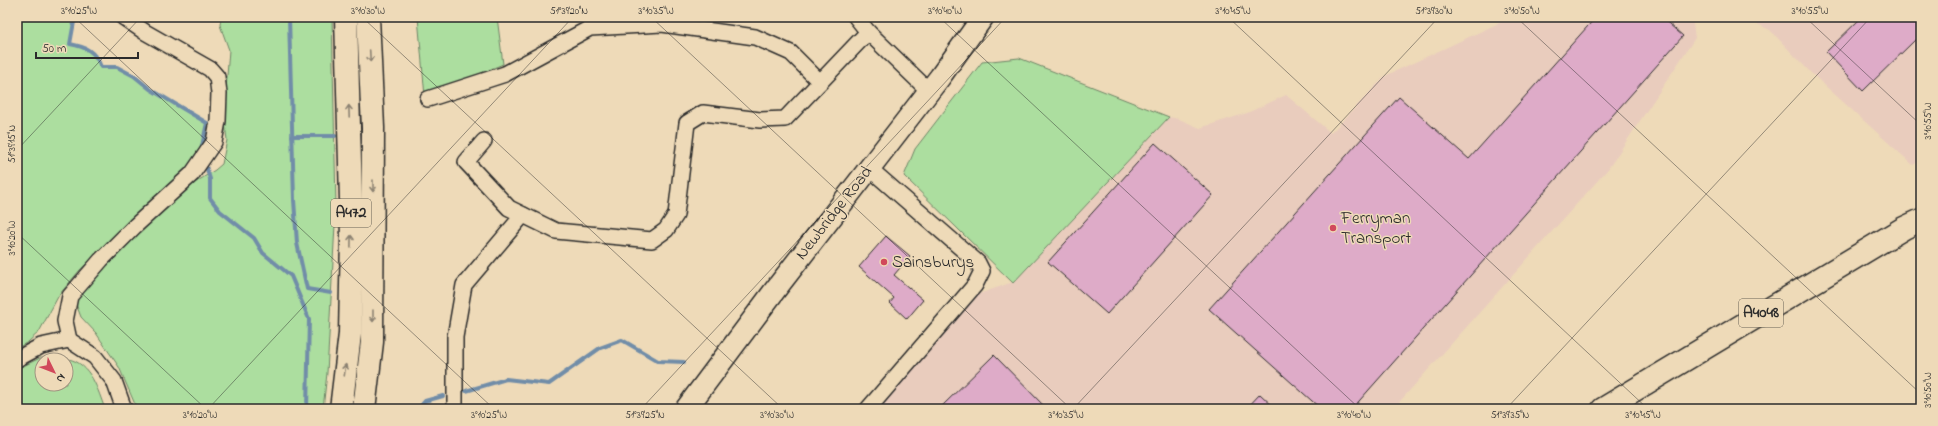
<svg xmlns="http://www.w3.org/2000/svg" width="1938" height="426" font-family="'Indie Flower',sans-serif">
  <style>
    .built { fill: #e9ccbd }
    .green { fill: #acde9f; stroke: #6c8465; fill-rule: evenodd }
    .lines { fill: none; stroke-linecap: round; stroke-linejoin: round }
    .stream { stroke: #718da8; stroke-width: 4 }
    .building { fill: #deabc8; stroke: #2b2b2b }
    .minor-casing { stroke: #2b2b2b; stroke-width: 18 }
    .secondary-casing { stroke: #2b2b2b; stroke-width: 24 }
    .primary-casing { stroke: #2b2b2b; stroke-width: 25 }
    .minor { stroke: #eedab8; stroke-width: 15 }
    .secondary { stroke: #eedab8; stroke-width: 21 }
    .primary { stroke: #eedab8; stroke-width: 22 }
    .oneway { stroke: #8c8272 }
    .ticks { fill: none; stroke: #2b2b2b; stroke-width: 1; stroke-opacity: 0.45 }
    .poi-dot { fill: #d1495b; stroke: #eedab8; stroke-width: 1.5 }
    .labels { text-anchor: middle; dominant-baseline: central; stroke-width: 3; stroke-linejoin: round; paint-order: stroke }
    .shield { fill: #eedab8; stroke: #666055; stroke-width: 1 }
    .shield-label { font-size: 16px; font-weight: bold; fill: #2b2b2b }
    .street-label { font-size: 17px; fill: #2b2b2b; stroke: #eedab8 }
    .poi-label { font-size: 17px; fill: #2b2b2b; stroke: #eedab8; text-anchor: start }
    .neatline { fill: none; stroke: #2b2b2b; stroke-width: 1.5 }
    .ticks-label { font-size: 10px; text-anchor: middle; fill: #2b2b2b }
  </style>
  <rect width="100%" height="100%" fill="#eedab8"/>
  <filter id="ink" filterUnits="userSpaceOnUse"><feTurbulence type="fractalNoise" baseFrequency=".025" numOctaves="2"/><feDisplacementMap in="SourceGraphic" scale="8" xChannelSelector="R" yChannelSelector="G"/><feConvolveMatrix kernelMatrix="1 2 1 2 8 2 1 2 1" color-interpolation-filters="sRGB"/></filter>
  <g filter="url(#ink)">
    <!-- built -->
    <g class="built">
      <path d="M1512,17H1692L1695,38L1608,169L1393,409H877L976,295L1013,282L1169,117L1179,119L1200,128L1247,113L1286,95L1331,133L1385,76Z"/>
      <path d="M1743,17H1921V161L1913,165L1811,73L1770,30Z"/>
    </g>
    <!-- green -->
    <g class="green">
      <path d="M17,17H72L74,22L70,44C87,47 95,51 101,67H117L134,76L150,89L207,123L201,150L177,180L123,227L80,270L59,295L39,332L28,342L17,348Z"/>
      <path d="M221,17H332L336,206L327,373L323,409H137L119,367L96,333L81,317L76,304L81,291L97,272L185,189L215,170L222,164L227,140L224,115L229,50L220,25Z"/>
      <path d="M418,17H497L503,64L425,97Z"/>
      <path d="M1019,58L1169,117L1013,283L904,176L915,149L982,62Z"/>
      <path d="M40,358C49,358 60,357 68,359C91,363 98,391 105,409H17V369ZM42,360H66V384H42Z"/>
    </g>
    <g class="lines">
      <!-- stream -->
      <g class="stream">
        <path d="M72,17L74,22L70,44C86,47 95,51 101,67H117L134,76L150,89L207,123L201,151"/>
        <path d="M289,17L294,200L297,243L307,289L331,293"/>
        <path d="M292,136H335"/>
        <path d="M205,163L210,179V198L220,211L254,238L263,253L291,276L309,319L307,409"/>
        <path d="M466,391L506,379L549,384L600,348L622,340L658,361L684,362"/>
        <path d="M418,409L425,401L443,396"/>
      </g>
    </g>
    <!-- building -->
    <g class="building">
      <path d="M1596,17H1661L1683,36L1352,409H1321L1209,309L1399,97L1469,159Z"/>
      <path d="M1862,17H1921V40H1915L1863,91L1826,52Z"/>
      <path d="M1155,143L1213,195L1107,314L1048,262Z"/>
      <path d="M886,236L910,256L894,275L923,300L907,319L890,303L894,298L859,267Z"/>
      <path d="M994,355L1047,409H939Z"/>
      <path d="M1260,394L1276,409H1246Z"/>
    </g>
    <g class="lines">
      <defs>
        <g id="minor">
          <path d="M856,17L868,32L929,91"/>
          <path d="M428,99L505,74L590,28L662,24L755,37L791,53L820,82"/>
          <path d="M484,141L466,162L509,208L556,231L652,240L666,230L676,215L687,123L703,113L760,120L785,119L868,32"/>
          <path d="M69,340L65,321L70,296L101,260L135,226L192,174L214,142L218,121L219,93L217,77L210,69L145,32L123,17"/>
          <path d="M17,359L41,346L69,340L95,357L114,381L124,409"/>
          <path d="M455,409V337L464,285L523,215"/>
          <path d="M868,409L975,285L982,271L978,263L869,168"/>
        </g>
        <path id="secondary" d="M686,409L775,290L940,77L983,17"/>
        <g id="primary">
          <path d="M341,409L350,334L352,237L346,17"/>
          <path d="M364,409L372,342L373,128L368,17"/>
          <path d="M1603,409L1904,228L1921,220"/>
        </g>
      </defs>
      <!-- minor casing -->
      <use href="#minor" class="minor-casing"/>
      <!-- secondary casing -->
      <use href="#secondary" class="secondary-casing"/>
      <!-- primary casing -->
      <use href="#primary" class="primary-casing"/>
      <!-- minor -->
      <use href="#minor" class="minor"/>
      <!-- secondary -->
      <use href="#secondary" class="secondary"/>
      <!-- primary -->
      <use href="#primary" class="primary"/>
    </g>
    <!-- one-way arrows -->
    <defs><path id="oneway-shaft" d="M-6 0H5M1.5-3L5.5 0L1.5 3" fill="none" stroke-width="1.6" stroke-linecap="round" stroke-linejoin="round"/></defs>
    <g class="oneway">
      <use href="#oneway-shaft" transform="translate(370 56) rotate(87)"/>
      <use href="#oneway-shaft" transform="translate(349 111) rotate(-92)"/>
      <use href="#oneway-shaft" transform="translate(373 186) rotate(90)"/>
      <use href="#oneway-shaft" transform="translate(351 241) rotate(-89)"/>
      <use href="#oneway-shaft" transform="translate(373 316) rotate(90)"/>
      <use href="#oneway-shaft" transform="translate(345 370) rotate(-83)"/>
    </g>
  </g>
  <!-- ticks -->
  <path class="ticks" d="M74,17L494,409M362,17L783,409M651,17L1071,409M939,17L1360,409M1228,17L1648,409M1516,17L1921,394M1805,17L1921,125M17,150L141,17M17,233L206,409M208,409L573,17M641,409L1006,17M1073,409L1439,17M1506,409L1871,17"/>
  <!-- markers -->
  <g class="poi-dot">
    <circle cx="1333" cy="228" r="4"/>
    <circle cx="884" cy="262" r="4"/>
  </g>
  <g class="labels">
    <!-- shield labels -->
    <g class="shield">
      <rect x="331" y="199" width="40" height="28" rx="3"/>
      <rect x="1739" y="299" width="44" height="28" rx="3"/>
    </g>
    <g class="shield-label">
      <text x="351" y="213">A472</text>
      <text x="1761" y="313">A4048</text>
    </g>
    <!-- street labels -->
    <g class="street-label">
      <text transform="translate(834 213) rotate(-52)">Newbridge Road</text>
    </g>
    <!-- poi labels -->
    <g class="poi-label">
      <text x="1341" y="218">Ferryman<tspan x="1341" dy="20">Transport</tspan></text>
      <text x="892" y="262">Sainsburys</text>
    </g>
  </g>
  <!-- margin -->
  <rect width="1938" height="426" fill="none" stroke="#eedab8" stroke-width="44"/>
  <!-- north arrow -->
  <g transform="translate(54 372) rotate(133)"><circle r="19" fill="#eedab8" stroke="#a09480"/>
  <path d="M0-3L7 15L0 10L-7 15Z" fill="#d1495b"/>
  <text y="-6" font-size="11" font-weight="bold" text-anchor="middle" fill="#2b2b2b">N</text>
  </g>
  <!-- scale -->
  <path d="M36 52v6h102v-6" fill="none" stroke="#2b2b2b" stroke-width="2"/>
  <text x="42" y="52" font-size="12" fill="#2b2b2b" stroke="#eedab8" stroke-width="3" paint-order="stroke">50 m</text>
  <rect x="22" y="22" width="1894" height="382" class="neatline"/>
  <g class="ticks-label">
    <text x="79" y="14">3°10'25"W</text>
    <text x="368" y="14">3°10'30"W</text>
    <text x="569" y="14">51°39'20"N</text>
    <text x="656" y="14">3°10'35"W</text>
    <text x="945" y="14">3°10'40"W</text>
    <text x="1233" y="14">3°10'45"W</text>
    <text x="1434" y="14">51°39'30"N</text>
    <text x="1522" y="14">3°10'50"W</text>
    <text x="1810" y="14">3°10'55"W</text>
    <text transform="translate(1927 121) rotate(-90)" y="4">3°10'55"W</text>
    <text transform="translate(11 144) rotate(-90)" y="4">51°39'15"N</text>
    <text transform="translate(11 238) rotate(-90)" y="4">3°10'20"W</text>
    <text transform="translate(1927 390) rotate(-90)" y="4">3°10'50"W</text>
    <text x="200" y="418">3°10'20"W</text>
    <text x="489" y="418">3°10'25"W</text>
    <text x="645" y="418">51°39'25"N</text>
    <text x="777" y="418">3°10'30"W</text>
    <text x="1066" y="418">3°10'35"W</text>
    <text x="1354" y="418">3°10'40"W</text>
    <text x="1510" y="418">51°39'35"N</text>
    <text x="1643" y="418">3°10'45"W</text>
  </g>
</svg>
